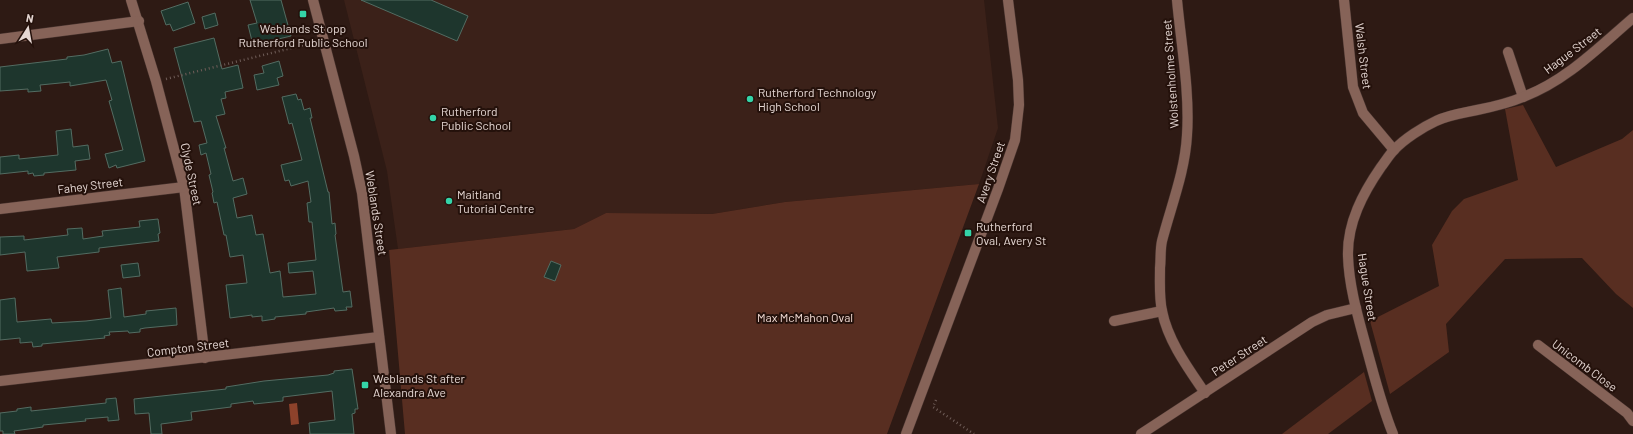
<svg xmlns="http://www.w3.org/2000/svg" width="1633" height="434" font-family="Barlow,sans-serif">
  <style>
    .built { fill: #3b2119 }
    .green { fill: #582e21 }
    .water { fill: #8d422b }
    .building { fill: #1e362d; stroke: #536c62 }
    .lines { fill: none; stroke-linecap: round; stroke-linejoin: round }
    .minor-casing { stroke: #48342f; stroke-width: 11 }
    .path { stroke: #6f5d58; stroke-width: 2.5; stroke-dasharray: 1 3; stroke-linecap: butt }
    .minor { stroke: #866358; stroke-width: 10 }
    .poi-dot { fill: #34d4a8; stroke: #24110b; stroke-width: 1.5 }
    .labels { text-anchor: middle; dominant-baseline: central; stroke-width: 4; stroke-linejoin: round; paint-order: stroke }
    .poi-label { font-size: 12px; fill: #e5d7d3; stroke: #24110b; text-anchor: start }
    .street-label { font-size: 12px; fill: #e5d7d3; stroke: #24110b }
    .park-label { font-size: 12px; fill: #f1dad3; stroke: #24110b }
  </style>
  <rect width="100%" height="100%" fill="#2e1a14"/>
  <!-- built -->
  <path class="built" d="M344,0H984L998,128L979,184L785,202L712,214L606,213L574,229L398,249L387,171Z"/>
  <!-- green -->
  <g class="green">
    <path d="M1523,105L1556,167L1622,139L1633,130V308L1616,294L1582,258L1505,259L1446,324L1449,352L1390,394L1370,321L1439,286L1432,245L1452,211L1464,199L1518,180L1505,109Z"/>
    <path d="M979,184L887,434H405L389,250L574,229L606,213L712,214L785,202Z"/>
    <path d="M1364,372L1372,401L1328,434H1282Z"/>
  </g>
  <!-- water -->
  <path class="water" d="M297,403L299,424L291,425L289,404Z"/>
  <!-- building -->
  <g class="building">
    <path d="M250,0H281L291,36L253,45L248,25L257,23Z"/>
    <path d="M361,0H431L468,16L457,41Z"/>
    <path d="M188,2L195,23L173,31L170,24L166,25L161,11Z"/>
    <path d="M215,13L218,25L205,29L202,17Z"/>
    <path d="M214,38L222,69L238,65L243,88L225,92L226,98L221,99L225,114L216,116L226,148H224L233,181L243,178L247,194L233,198L237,218L252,215L256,235L263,234L270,273L280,271L283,297L316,294L313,271L289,273L288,263L316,260L312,222H309L307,203L311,202L308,181L291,186L289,180L285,181L281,165L302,160L292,123L289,124L282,97L296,94L298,100L301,99L304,110L310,108L312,118H310L328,192H329L332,224L335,223L336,234L335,235L343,292L350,291L352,307H346L347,310L335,311L334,308L306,312V314L275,317V319L262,321V316L252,317V315L230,318L226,285L247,283L243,255L230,257L226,235H224L217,202L214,203L212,193L213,192L209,175L211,174L206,153L201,155L199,145L207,143L201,121L194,122L174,48Z"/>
    <path d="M108,49L112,63L121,61L145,161L117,168L116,165L109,168L105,154L123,150L109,101L112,100L106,80L70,86V82L40,85L41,91L28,92V89L0,91V67L67,59V57L84,55Z"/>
    <path d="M279,61L283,76L277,78L279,85L257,90L254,75L264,73L262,66Z"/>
    <path d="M71,129L73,147L88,145L90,159L75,161L76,170L44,173V175L34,176L33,173L28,174V171L0,174V157L19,155V159L58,155L56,131Z"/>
    <path d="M158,219L160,233L158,234L159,241L99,248V252L57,257L59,268L27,271L25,252L0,255V237L24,236V240L68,235L67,229L82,228L83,239L103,236L102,231L140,227L139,221Z"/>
    <path d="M551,261L561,265L555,281L544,277Z"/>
    <path d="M138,263L140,276L123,278L121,265Z"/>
    <path d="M121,288L124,317L146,314V311L176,308L177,325L145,328L140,329V332L129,333L128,331L109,332L110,335L104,336L105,338L42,344V346L33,347L32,342L20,343V338L0,340V300L15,298L17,322L51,319L52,323L86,321L111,318L108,290Z"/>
    <path d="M352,369L358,409H355V413L352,414L354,434H310L309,423L335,420L332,391L283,397V401L254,404L253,401L231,404V407L191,412L192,420L161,424L162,434H151L149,413L135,414L134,399L226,389V387L264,381L328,375L334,373V371Z"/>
    <path d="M116,398L119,420L108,421V417L85,419L86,421L43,425V427L14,431L15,434H3V431H0V413L17,411V409L31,407V411L106,403V399Z"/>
  </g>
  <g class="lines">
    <defs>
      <g id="minor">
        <path d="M131,0L156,81L184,187L205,358"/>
        <path d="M313,0L354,156L362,193L391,434"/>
        <path d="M1177,0C1181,43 1190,93 1187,135C1185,172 1171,206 1162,241C1160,250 1161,259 1160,268C1160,282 1159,297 1162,311C1168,341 1188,368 1205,393"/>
        <path d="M1344,0L1353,87L1363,113L1394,150"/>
        <path d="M0,39L139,21"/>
        <path d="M1508,52L1523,97"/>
        <path d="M0,209L184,187"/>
        <path d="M1114,321L1162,311"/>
        <path d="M1538,345L1627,413L1633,421"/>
        <path d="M0,381L379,337"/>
        <path d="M906,434L998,189L1015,140L1019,105L1018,80L1008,0"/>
        <path d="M1141,434L1312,322L1327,315L1356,308"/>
        <path d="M1393,434C1382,407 1375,379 1367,350C1359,320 1349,288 1348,256C1347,223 1363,193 1381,167C1385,162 1389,155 1394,150C1404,139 1423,127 1436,121C1448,115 1463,113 1477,110C1492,107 1509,103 1523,97C1566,81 1599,47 1633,18"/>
      </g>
    </defs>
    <!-- minor casing -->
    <use href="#minor" class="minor-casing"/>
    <!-- path -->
    <g class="path">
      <path d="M166,79L308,44"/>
      <path d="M936,400L933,407L974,434"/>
    </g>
    <!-- minor -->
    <use href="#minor" class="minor"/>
  </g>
  <!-- markers -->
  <g class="poi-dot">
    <rect x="299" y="10" width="8" height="8" rx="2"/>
    <circle cx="750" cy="99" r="4"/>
    <circle cx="433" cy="118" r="4"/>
    <circle cx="449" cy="201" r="4"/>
    <rect x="964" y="229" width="8" height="8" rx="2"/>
    <rect x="361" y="381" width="8" height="8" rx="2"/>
  </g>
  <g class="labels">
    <!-- poi labels -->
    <g class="poi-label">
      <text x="303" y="28" text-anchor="middle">Weblands St opp<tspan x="303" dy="14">Rutherford Public School</tspan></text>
      <text x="758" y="92">Rutherford Technology<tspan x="758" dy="14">High School</tspan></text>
      <text x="441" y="111">Rutherford<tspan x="441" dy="14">Public School</tspan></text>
      <text x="457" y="194">Maitland<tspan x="457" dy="14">Tutorial Centre</tspan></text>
      <text x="976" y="226">Rutherford<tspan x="976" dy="14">Oval, Avery St</tspan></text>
      <text x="373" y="378">Weblands St after<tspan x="373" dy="14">Alexandra Ave</tspan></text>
    </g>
    <!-- street labels -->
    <g class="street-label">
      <text transform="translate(1572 50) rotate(-37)">Hague Street</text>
      <text transform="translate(1364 56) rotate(83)">Walsh Street</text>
      <text transform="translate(1170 74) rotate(-94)">Wolstenholme Street</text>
      <text transform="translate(990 172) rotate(-71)">Avery Street</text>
      <text transform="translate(192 174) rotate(78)">Clyde Street</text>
      <text transform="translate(90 185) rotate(-7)">Fahey Street</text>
      <text transform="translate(377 213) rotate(81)">Weblands Street</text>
      <text transform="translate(1368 287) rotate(81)">Hague Street</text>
      <text transform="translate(188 347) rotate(-7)">Compton Street</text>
      <text transform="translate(1239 355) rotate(-33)">Peter Street</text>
      <text transform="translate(1585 365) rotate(37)">Unicomb Close</text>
    </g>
    <!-- park labels -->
    <g class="park-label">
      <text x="805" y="317">Max McMahon Oval</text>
    </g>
  </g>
  <!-- north arrow -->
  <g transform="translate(28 28) rotate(11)" stroke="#24110b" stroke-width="3" paint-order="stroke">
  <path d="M0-3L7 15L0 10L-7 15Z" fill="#e5d7d3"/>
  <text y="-6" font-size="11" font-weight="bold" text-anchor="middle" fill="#e5d7d3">N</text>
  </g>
</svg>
